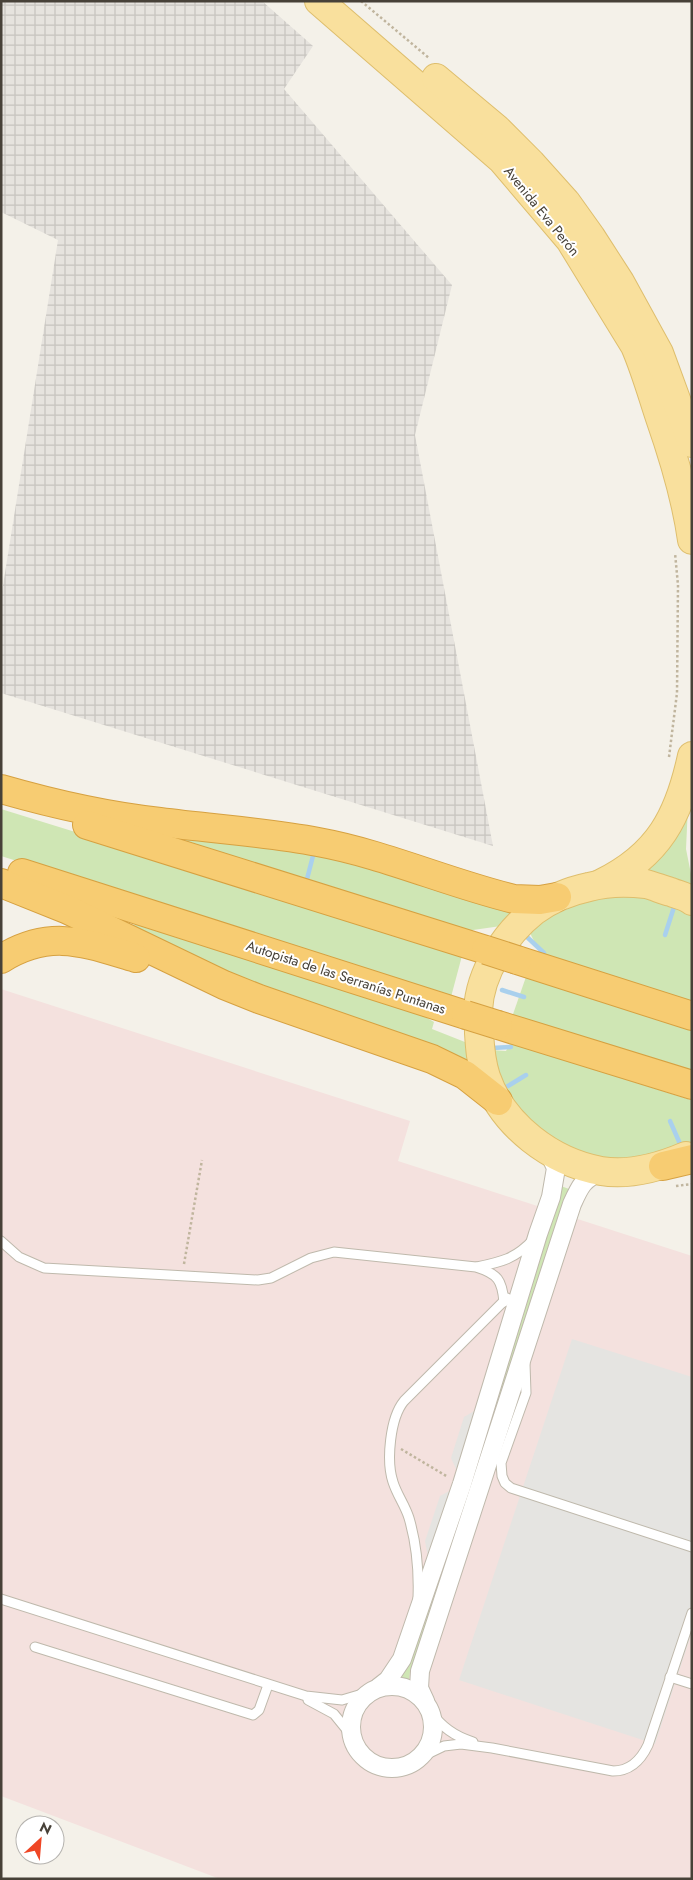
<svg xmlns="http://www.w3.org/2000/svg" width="693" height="1880" font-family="Jost,sans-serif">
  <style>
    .industrial { fill: url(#industrial-grid) }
    .medical { fill: #f4e1de }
    .grass { fill: #cfe6b4 }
    .parking { fill: #e5e4e1 }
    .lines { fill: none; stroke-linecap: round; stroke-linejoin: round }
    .stream { stroke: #a9d0ed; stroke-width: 4.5 }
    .lane-casing { stroke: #bfb9ac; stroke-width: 11 }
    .street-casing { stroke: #bfb9ac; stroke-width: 20 }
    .primary-casing { stroke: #debe6d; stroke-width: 30 }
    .highway-casing { stroke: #d6a141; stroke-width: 30 }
    .path { stroke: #c0b59e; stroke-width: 2.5; stroke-dasharray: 2.5 2.5; stroke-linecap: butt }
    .lane { stroke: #fff; stroke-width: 9 }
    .street { stroke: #fff; stroke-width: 18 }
    .primary { stroke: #f9e09d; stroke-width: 28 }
    .highway { stroke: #f7cc72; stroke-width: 28 }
    .highway-bridge-casing { stroke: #d6a141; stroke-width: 30; stroke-linecap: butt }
    .highway-bridge { stroke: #f7cc72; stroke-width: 28 }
    .labels { text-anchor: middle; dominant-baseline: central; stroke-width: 4; stroke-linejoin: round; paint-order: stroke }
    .street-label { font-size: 14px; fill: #474138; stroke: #fff }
  </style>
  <defs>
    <pattern id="industrial-grid" width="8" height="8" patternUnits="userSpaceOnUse" patternTransform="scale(1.25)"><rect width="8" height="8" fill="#e6e3de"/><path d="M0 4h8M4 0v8" fill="none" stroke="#c7c4bf"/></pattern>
  </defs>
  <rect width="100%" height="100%" fill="#f4f1e9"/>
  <!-- industrial -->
  <path class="industrial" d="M1,1H262L313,46L284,89L452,285L415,435L493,846L1,693V598L58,240L1,212Z"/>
  <!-- medical -->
  <path class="medical" d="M1,989L410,1121L398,1161L692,1256V1879H220L1,1796Z"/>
  <!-- grass -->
  <g class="grass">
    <path d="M688,806L686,849L692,879V898L632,869Z"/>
    <path d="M1,809L463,952L451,997L1,856Z"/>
    <path d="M170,832L322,855L516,907L508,925L466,931L162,839Z"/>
    <path d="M625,894L651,898L692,914V1013L541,955L530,933C544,920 563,905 582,900C596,897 611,896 625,894Z"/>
    <path d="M115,923L137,925L422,1015L434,1022L432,1029L475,1046L479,1066L342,1023Z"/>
    <path d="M527,974L692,1026V1074L512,1017Z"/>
    <path d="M510,1043L691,1100L692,1143L668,1154L645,1160L592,1159L544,1135L507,1095L490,1050L506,1051Z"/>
    <path d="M561,1186L569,1189L564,1201L476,1480L470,1478Z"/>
    <path d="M466,1491L471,1493L416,1654L410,1671L409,1682L400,1678Z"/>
  </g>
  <!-- parking -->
  <g class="parking">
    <path d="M572,1339L692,1377V1632L655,1744L459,1680Z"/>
    <path d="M476,1410L457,1471L451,1458L464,1417Z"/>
    <path d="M453,1489L429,1562L425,1541L440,1496Z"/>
  </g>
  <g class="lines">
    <!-- stream -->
    <g class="stream">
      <path d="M307,879L314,852"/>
      <path d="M665,935L675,904"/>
      <path d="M527,937L544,953"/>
      <path d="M502,990L524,997"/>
      <path d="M492,1048L511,1047"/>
      <path d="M508,1086L526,1075"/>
      <path d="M670,1121L681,1146"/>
    </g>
    <defs>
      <g id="lane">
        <path d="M1,1241L19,1257L44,1268L258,1280L271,1278L311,1258L334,1252L476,1267C498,1274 502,1280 504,1302"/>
        <path d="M477,1267C501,1262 515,1259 533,1240"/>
        <path d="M525,1364L526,1393L501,1463L502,1476L505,1483L511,1488L692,1547"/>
        <path d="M418,1598C419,1572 416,1542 409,1518C405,1505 397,1495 393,1482C386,1461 390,1418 404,1401L507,1298"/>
        <path d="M1,1599L306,1696L342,1700L369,1692"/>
        <path d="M35,1647L253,1715L259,1710L268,1685"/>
        <path d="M670,1677L692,1684"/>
        <path d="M308,1700L334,1714L351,1735"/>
        <path d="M430,1711C442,1727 454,1736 473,1742"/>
        <path d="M419,1758L444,1746L461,1744L492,1748L613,1771C630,1771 641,1760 648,1745L692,1613"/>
      </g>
      <g id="street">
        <circle cx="392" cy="1727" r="41"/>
        <path d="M379,1687L388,1680L402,1659L462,1484L538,1234L551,1197L556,1168L548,1151"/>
        <path d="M425,1701L419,1688L420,1671L572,1204C580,1186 583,1179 602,1171"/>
      </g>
      <g id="primary">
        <path d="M319,1L502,160L570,240L635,346C645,369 652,394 660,418C674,458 686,497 692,540"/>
        <path d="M436,78L497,129L531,163L566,202L591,237L620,282L659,353L692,443"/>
        <path d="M602,883C659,855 679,816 692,756"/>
        <path d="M686,1156C660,1167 630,1176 601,1171C552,1162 503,1126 486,1077C481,1062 480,1049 479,1033C479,1025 478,1018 478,1010C480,972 505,934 534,911C550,899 570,891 589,887C607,882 628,882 646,884C654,886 663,890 671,892C678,895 686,896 692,901"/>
      </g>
      <g id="highway">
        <path d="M1,789C53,804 106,816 160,822C213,829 266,832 318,842C384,854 448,883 514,899L540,900L557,897"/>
        <path d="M87,825L486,950"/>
        <path d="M22,873L466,1015"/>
        <path d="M1,883L66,909L224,985L259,999L432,1059L465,1075L498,1101"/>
        <path d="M1,959C51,928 85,943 136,958"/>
        <path d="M517,960L692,1016"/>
        <path d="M498,1025L692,1085"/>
        <path d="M663,1166L692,1159"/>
      </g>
    </defs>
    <!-- lane casing -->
    <use href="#lane" class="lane-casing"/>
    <!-- street casing -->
    <use href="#street" class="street-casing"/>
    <!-- primary casing -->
    <use href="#primary" class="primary-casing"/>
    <!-- highway casing -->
    <use href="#highway" class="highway-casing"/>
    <!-- path -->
    <g class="path">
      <path d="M361,1L429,58"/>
      <path d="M669,757L677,693L678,585L675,553"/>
      <path d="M676,1186L692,1184"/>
      <path d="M184,1264L202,1160"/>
      <path d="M401,1449L448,1477"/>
    </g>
    <!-- lane -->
    <use href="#lane" class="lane"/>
    <!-- street -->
    <use href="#street" class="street"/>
    <!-- primary -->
    <use href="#primary" class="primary"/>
    <!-- highway -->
    <use href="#highway" class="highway"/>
    <defs>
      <g id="highway-bridge">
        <path d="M486,950L517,960"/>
        <path d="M466,1015L498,1025"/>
      </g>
    </defs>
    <!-- highway-bridge casing -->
    <use href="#highway-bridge" class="highway-bridge-casing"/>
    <!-- highway-bridge -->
    <use href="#highway-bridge" class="highway-bridge"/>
  </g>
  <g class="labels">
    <!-- street labels -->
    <g class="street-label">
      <text transform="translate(542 211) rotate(51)">Avenida Eva Perón</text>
      <text transform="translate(346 977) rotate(18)">Autopista de las Serranías Puntanas</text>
    </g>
  </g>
  <!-- border -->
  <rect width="693" height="1880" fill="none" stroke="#474138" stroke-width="5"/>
  <!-- north arrow -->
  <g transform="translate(40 1840) rotate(26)"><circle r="24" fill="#ffffff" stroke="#b5b3af"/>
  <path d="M0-4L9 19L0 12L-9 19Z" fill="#ef4625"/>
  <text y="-8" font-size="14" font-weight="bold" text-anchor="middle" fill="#474138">N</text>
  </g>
</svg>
